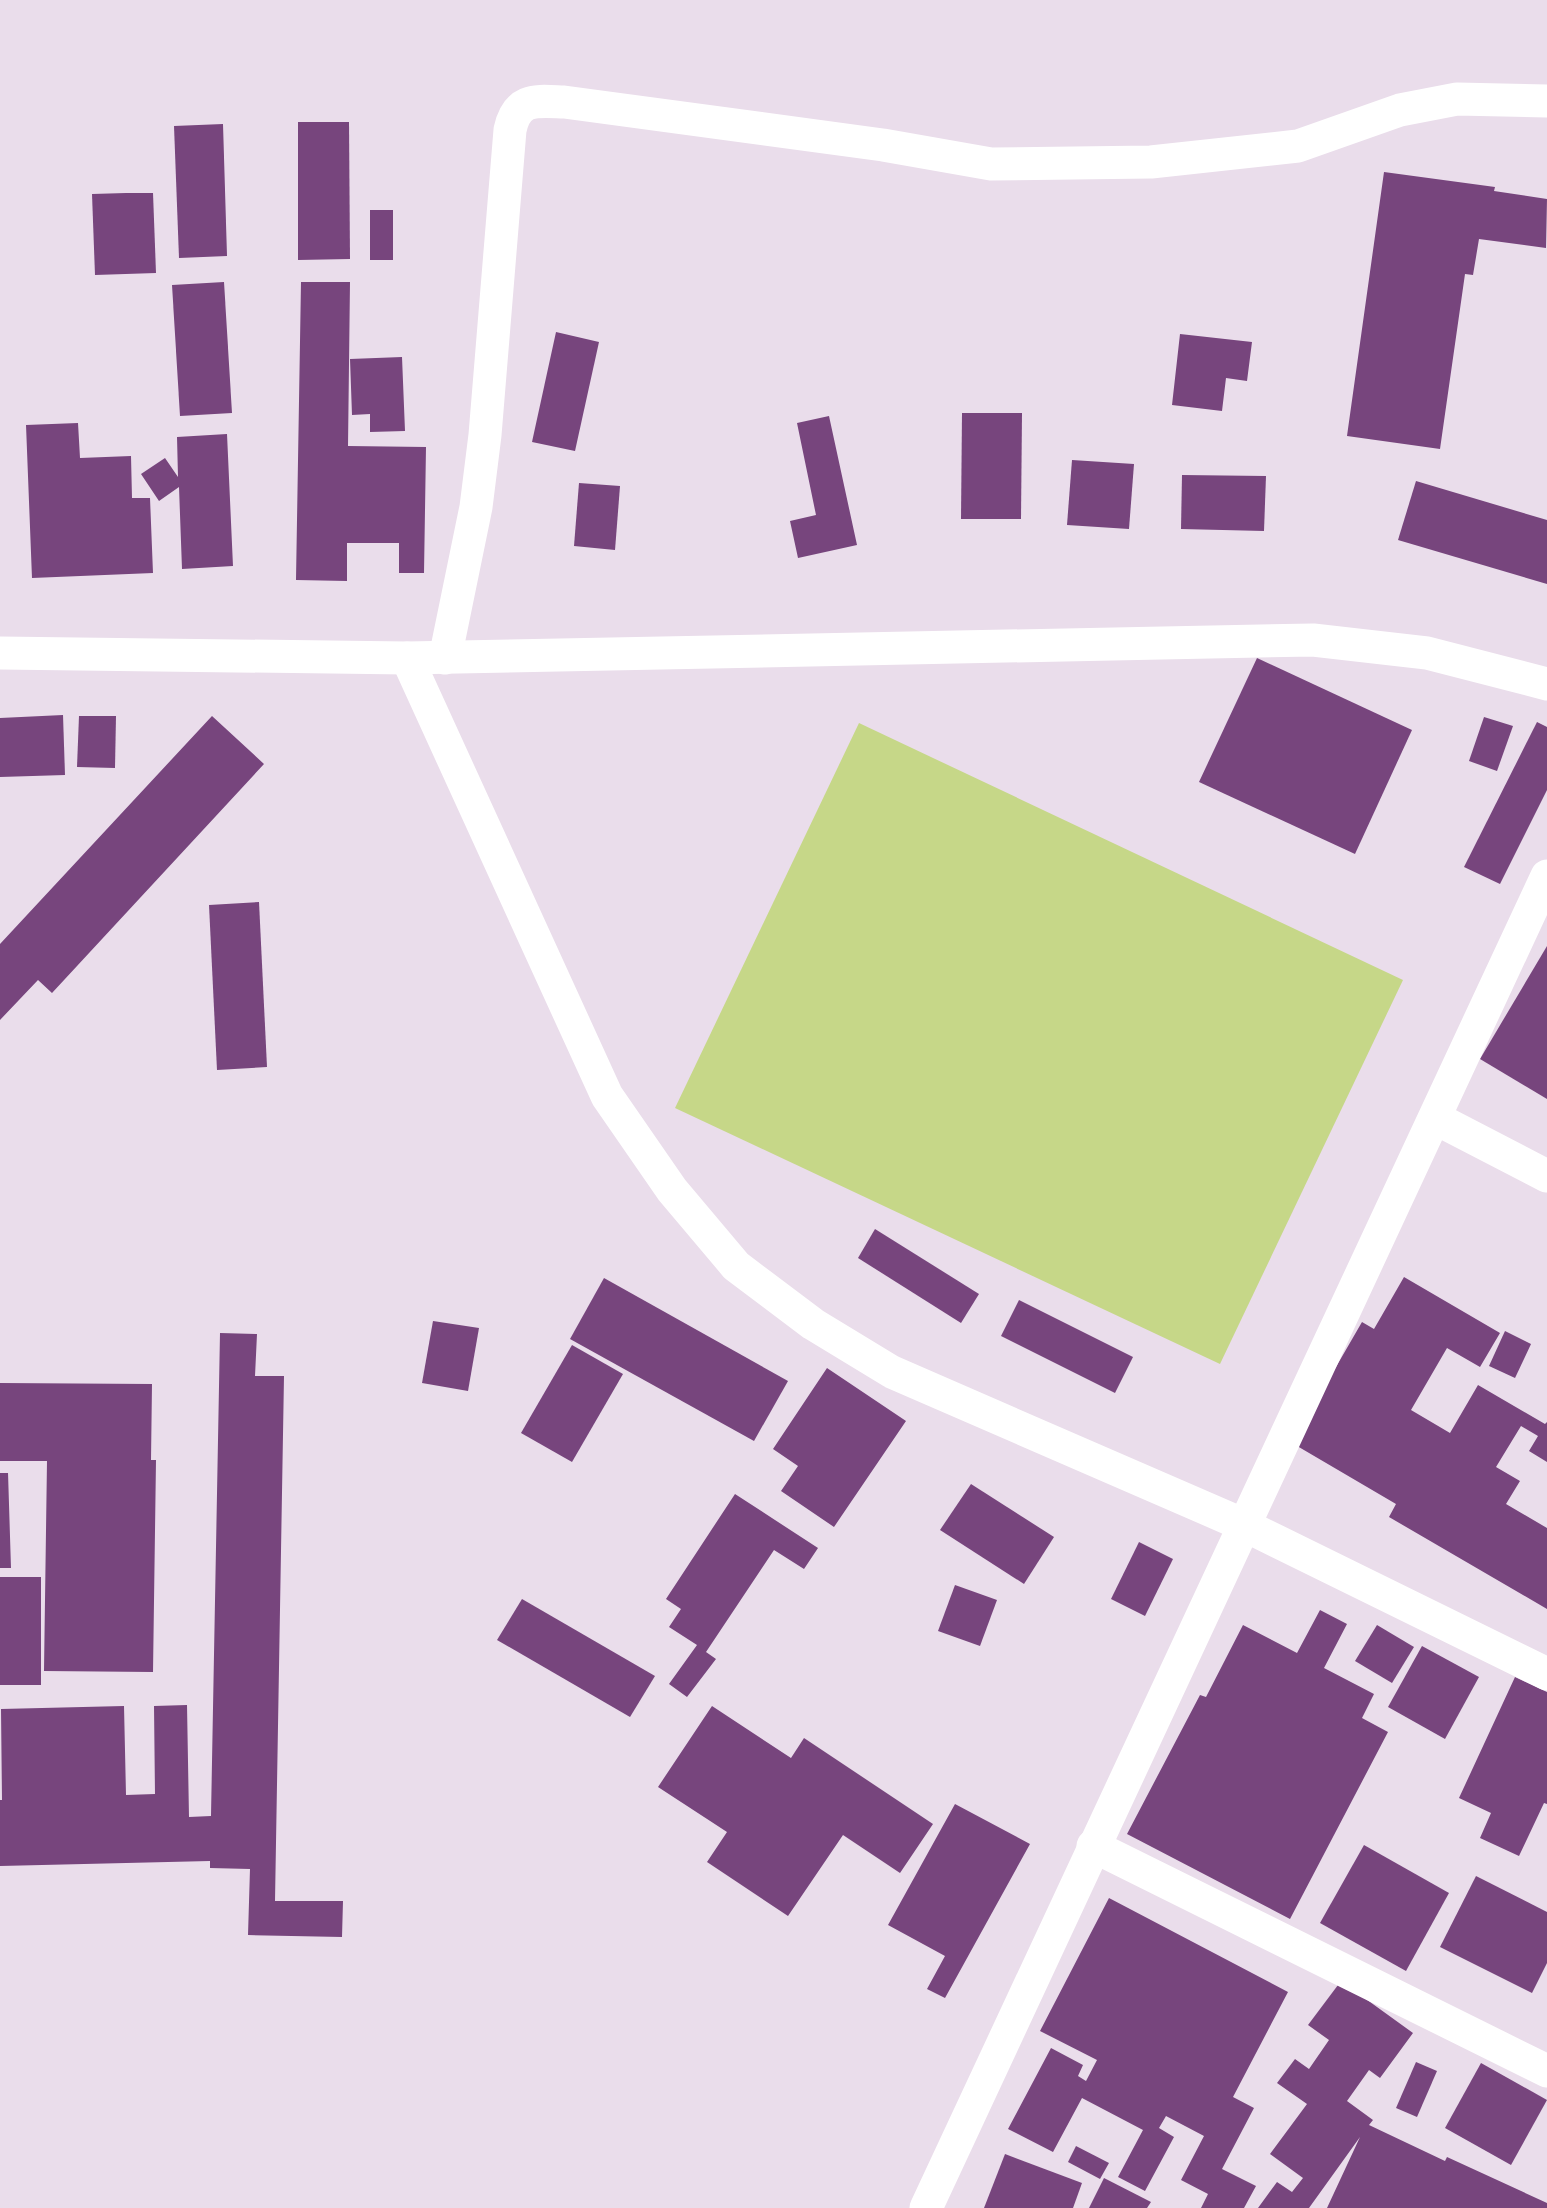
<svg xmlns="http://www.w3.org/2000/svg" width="1547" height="2208" font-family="'Asap Condensed',sans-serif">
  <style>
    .green { fill: #c6d788 }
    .building { fill: #77457d }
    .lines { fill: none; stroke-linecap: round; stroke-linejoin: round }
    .minor { stroke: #fff; stroke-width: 33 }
  </style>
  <rect width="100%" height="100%" fill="#eaddeb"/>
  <!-- green -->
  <path class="green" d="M859,723L1403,980L1220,1364L675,1108Z"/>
  <!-- building -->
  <g class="building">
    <path d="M298,122H349L350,259L298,260Z"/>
    <path d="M223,124L227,256L179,258L174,126Z"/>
    <path d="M1384,172L1495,187L1494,191L1547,199L1546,248L1479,239L1473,275L1465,274L1440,449L1347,436Z"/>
    <path d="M126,193H153L156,273L95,275L92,194Z"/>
    <rect x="370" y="210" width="23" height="50"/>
    <path d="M224,282L232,413L180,416L172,285Z"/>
    <path d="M301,282H350L348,446L426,447L424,573H399V543H347V581L296,580Z"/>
    <path d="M556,332L599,342L575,451L532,442Z"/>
    <path d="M1180,334L1252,342L1247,381L1226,378L1222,411L1172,405Z"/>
    <path d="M402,357L405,431L370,432V414L352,415L350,359Z"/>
    <path d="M962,413H1022L1021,519H961Z"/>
    <path d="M829,416L857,545L798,558L790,521L816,515L797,423Z"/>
    <path d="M78,423L80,458L131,456L132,498H150L153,573L32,578L26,425Z"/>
    <path d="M227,434L233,566L182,569L179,487L159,501L141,474L165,458L178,477L177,437Z"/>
    <path d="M1072,460L1134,464L1129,529L1067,525Z"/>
    <path d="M1182,475L1266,476L1264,531L1181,529Z"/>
    <path d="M1416,481L1547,520V584L1398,540Z"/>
    <path d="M579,483L620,486L615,550L574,546Z"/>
    <path d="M1257,658L1412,730L1355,854L1199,782Z"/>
    <path d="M63,715L65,775L0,777V718Z"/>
    <path d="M79,716H116L115,768L77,767Z"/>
    <path d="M212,716L264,764L52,993L38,980L0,1020V944Z"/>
    <path d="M1484,717L1513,726L1497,771L1469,761Z"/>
    <path d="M1537,722L1547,727V790L1500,884L1464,867Z"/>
    <path d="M259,902L267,1067L217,1070L209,905Z"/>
    <path d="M1547,946V1099L1480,1059Z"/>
    <path d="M875,1229L979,1294L961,1323L858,1258Z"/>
    <path d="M1404,1277L1500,1333L1480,1367L1447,1348L1411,1410L1450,1433L1478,1385L1545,1424L1547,1422V1462L1529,1451L1538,1436L1521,1426L1496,1467L1520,1481L1506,1504L1547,1528V1609L1389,1517L1396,1504L1292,1443L1362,1322L1374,1329Z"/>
    <path d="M604,1278L788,1381L754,1441L570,1339Z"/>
    <path d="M1019,1300L1133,1357L1115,1393L1001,1336Z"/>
    <path d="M433,1321L479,1328L468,1391L422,1383Z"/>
    <path d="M1505,1331L1531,1344L1515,1378L1489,1366Z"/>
    <path d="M220,1333L257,1334L255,1376H284L275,1901H343L342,1937L248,1935L250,1869L210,1868V1861L0,1866V1800H2L1,1709L124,1706L126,1795L155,1794L154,1706L187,1705L189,1817L211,1816Z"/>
    <path d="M572,1345L623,1374L572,1462L521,1433Z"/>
    <path d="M827,1368L906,1421L834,1527L781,1491L798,1466L773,1449Z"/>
    <path d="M0,1383L152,1384L151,1460H156L153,1672L44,1671L47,1461H0Z"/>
    <path d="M0,1473H8L11,1568H0Z"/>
    <path d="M971,1484L1054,1537L1024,1584L940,1530Z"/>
    <path d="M735,1494L818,1548L804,1569L774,1550L706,1652L716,1659L687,1697L669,1684L697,1645L669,1627L681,1609L666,1599Z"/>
    <path d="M1139,1542L1173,1559L1145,1616L1111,1599Z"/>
    <rect x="0" y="1577" width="41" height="108"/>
    <path d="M955,1585L997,1600L980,1646L938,1631Z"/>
    <path d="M522,1599L655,1676L630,1717L497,1640Z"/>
    <path d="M1320,1610L1347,1624L1324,1668L1374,1694L1362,1718L1388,1732L1290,1919L1127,1834L1200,1695L1206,1697L1243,1625L1297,1653Z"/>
    <path d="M1377,1625L1414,1647L1392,1683L1355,1661Z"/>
    <path d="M1422,1646L1479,1677L1445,1739L1388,1707Z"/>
    <path d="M1515,1677L1547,1692V1804L1544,1803L1519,1856L1480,1838L1491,1813L1459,1798Z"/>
    <path d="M712,1706L791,1758L804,1738L933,1824L900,1873L843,1835L788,1916L707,1862L727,1832L658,1787Z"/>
    <path d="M955,1804L1030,1844L945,1998L927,1989L945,1956L888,1925Z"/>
    <path d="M1364,1845L1449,1893L1406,1971L1320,1923Z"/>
    <path d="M1476,1876L1547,1912V1963L1532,1993L1440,1947Z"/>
    <path d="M1109,1898L1288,1992L1233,2097L1254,2108L1222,2169L1256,2186L1244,2208H1201L1208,2194L1181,2180L1204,2136L1166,2116L1159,2128L1174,2137L1145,2191L1118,2177L1143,2130L1082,2098L1053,2152L1008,2129L1051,2048L1083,2065L1078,2076L1086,2081L1097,2060L1040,2031Z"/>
    <path d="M1341,1981L1413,2033L1380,2078L1369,2070L1347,2101L1373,2120L1369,2125L1445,2161L1447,2157L1547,2203V2208H1327L1360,2137L1309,2208H1258L1277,2182L1292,2192L1303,2178L1270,2154L1307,2104L1277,2083L1295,2059L1309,2069L1329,2040L1308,2025Z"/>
    <path d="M1416,2062L1437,2071L1417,2117L1396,2108Z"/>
    <path d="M1481,2063L1547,2100L1511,2165L1445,2128Z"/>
    <path d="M1076,2146L1109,2163L1100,2179L1068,2162Z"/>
    <path d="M1005,2154L1082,2183L1073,2208H984Z"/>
    <path d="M1104,2178L1151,2202L1147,2208H1089Z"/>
  </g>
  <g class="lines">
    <!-- minor -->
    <g class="minor">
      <path d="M0,653L407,658L1313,640L1427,653L1547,684"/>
      <path d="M407,658L607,1096L672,1190L736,1266L813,1324L892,1372L1244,1525L1547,1674"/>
      <path d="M445,658L476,507L485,435L510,130C517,97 536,101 564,102L883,145L991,164L1151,162L1298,146L1400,110L1457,99L1547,101"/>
      <path d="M1435,1118L1547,1176"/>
      <path d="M1093,1846L1547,2071"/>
      <path d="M926,2208L1547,876"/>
    </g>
  </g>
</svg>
